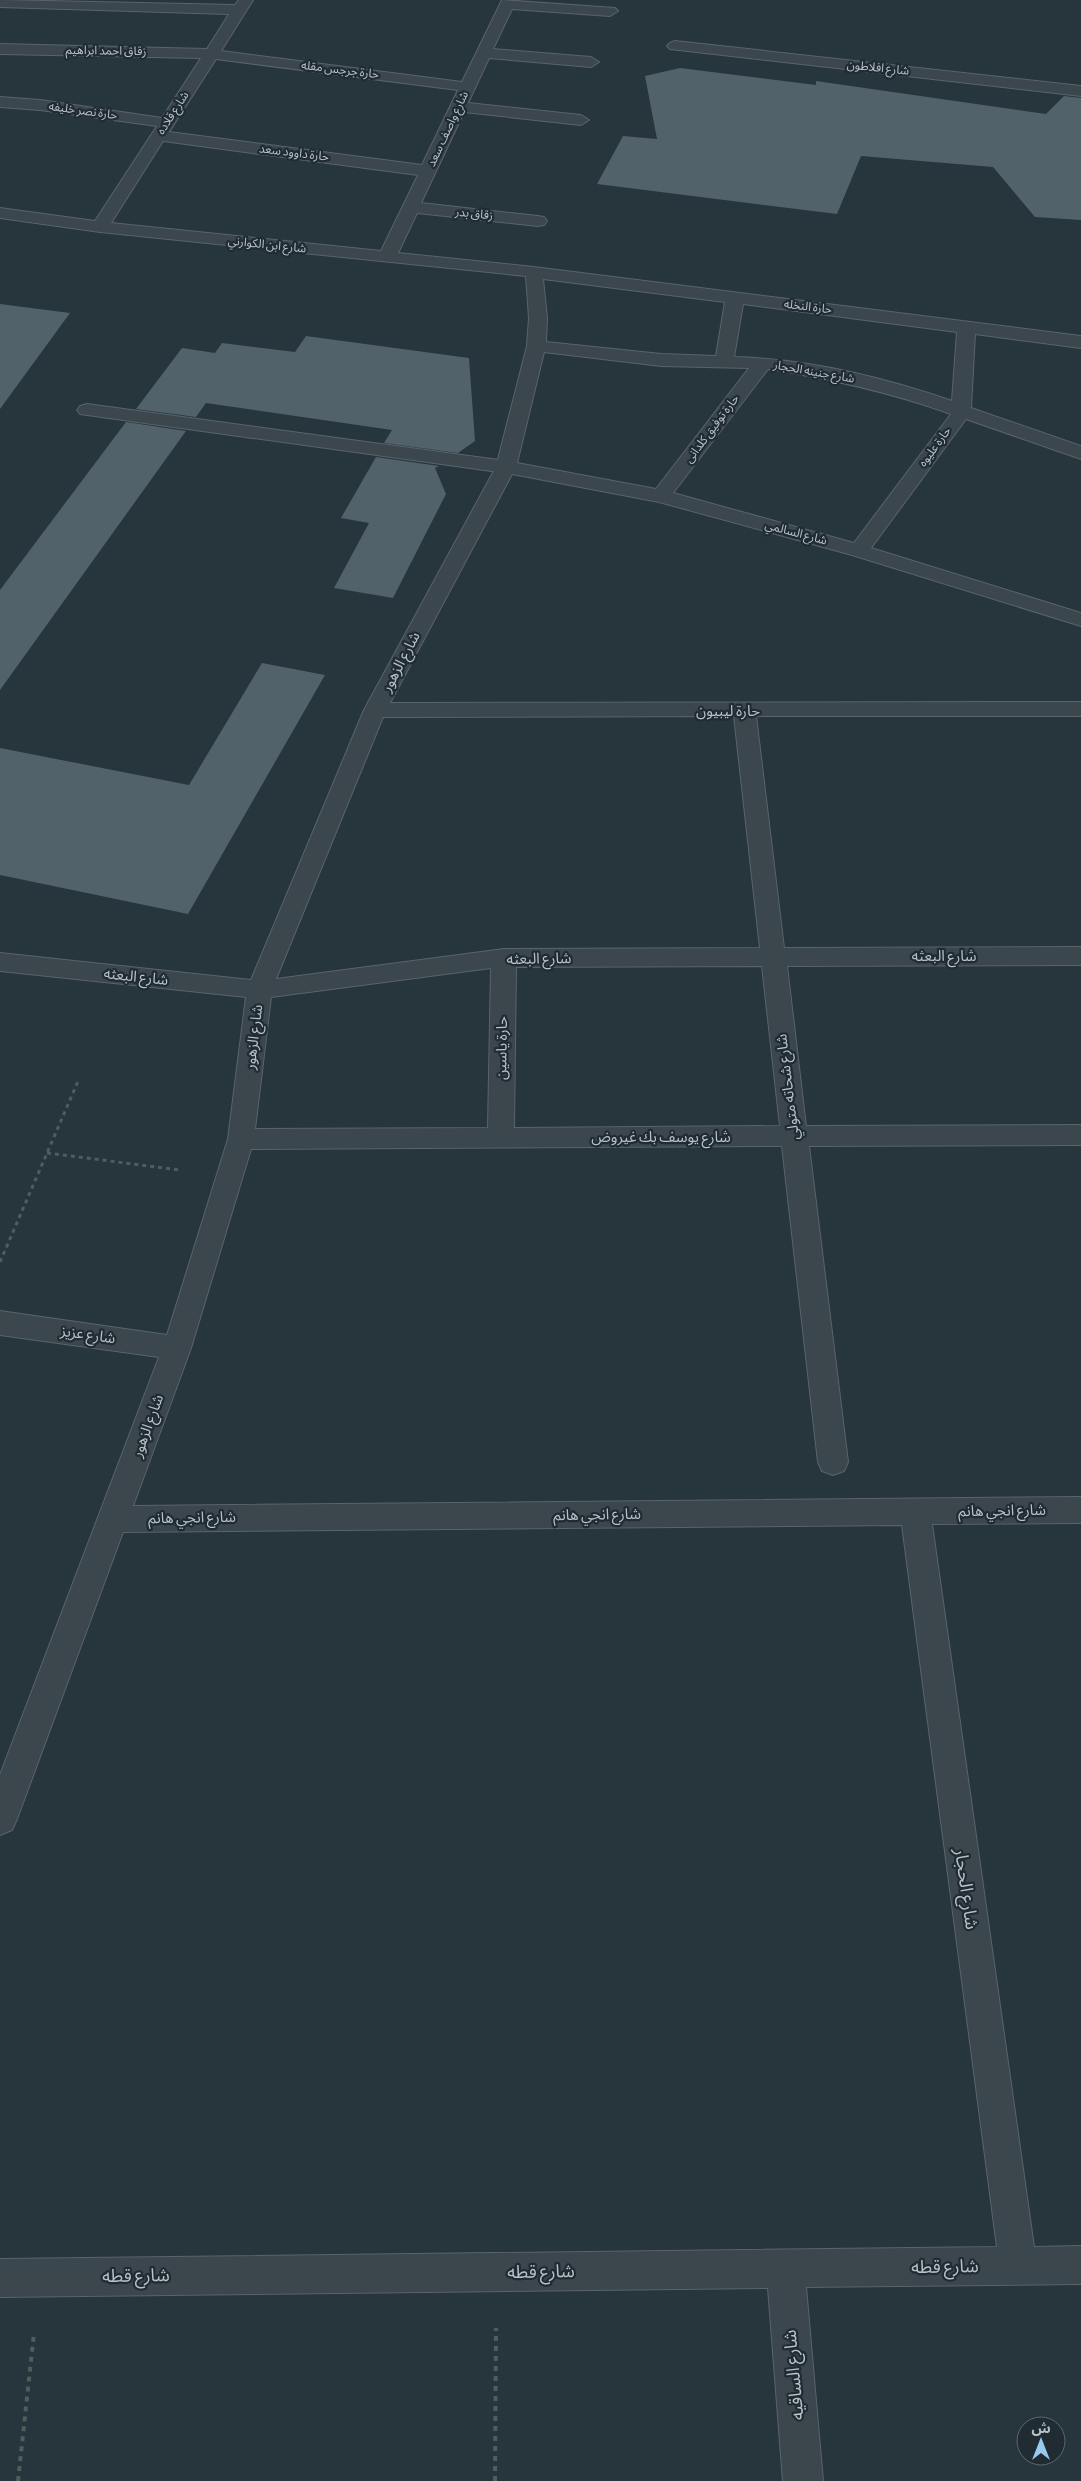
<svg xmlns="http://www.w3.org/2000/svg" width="1081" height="2481" font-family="'Sofia Sans Condensed','Noto Sans Arabic',sans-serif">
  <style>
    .building { fill: #52626a }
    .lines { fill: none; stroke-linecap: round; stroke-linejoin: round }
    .lane-casing { stroke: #59646b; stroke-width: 2 }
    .street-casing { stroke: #59646b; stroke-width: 2 }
    .path-far1 { stroke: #4b5f5c; stroke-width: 3; stroke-dasharray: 4 4; stroke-linecap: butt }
    .path { stroke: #4b5f5c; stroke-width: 4; stroke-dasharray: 5 5; stroke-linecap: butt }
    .lane { fill: #3b464d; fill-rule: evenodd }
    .street { fill: #3b464d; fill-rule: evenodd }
    .labels { text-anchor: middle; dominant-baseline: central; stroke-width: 4.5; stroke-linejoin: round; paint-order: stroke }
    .far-street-label { font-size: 12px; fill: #b7c1c8; stroke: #202b32 }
    .street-label { font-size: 15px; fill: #b7c1c8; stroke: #202b32 }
    .near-street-label { font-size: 18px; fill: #b7c1c8; stroke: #202b32 }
  </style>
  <rect width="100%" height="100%" fill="#27353d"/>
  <!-- building -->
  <g class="building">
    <path d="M680,68L816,85V81L1046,114L1064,96L1081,98V220L1035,217L993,167L861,156L837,214L597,184L623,136L657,139L645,76Z"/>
    <path d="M0,304L70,313L0,409Z"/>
    <path d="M306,336L469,358L475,441L458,453L384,443L392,430L206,403L196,417L136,409L182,348L215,353L222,343L295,352Z"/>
    <path d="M126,422L186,431L0,690V590Z"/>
    <path d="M376,457L439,466L435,468L446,494L393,598L334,588L369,523L341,518Z"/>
    <path d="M262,663L325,675L188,914L0,875V748L189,785Z"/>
  </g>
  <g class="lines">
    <defs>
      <path id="lane" d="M87,404L506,461L513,463L516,467L513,471L506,473L80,414L77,410L80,406Z"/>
      <g id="street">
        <path d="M0,0L235,5L239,0H253L221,51L462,82L502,0L615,8L618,11L610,16L512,9L493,49L591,57L599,62L591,67L489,58L468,103L581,115L589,120L581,125L464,112L421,203L538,216L544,217L547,221L544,225L538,226L417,213L398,253L534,267L1081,336V348L975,334L971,408L1081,446V459L966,419L871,548L1081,613V626L852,555L659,502L512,474L390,703L1081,702V716H756L784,948L1081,947V965L787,966L806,1126L1081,1125V1145L809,1146L848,1462L844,1471L833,1475L822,1471L818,1462L782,1146L251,1149L191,1348L133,1506L1081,1497V1523L932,1524L1034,2247L1081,2246V2284L806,2287L823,2481H783L768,2288L0,2297V2259L997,2247L902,1525L123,1532L17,1819L12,1830L0,1835V1775L159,1357L0,1335V1311L167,1335L228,1139L246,997L0,971V953L251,980L364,710L496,467L527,346L529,318L526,276L100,232L0,218V208L95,221L157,126L40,110L0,107V97L40,100L162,118L201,58L0,54V44L207,49L229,14L0,7ZM216,59L458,90L422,165L169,132ZM163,141L418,175L381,251L111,223ZM543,279L725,302L716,356L661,354L546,342L547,318ZM743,304L957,332L952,401C883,377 808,359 734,357ZM544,352L661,366L749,368L656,489L517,463ZM768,369C831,379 890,392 951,414L854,543L673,493ZM734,716L760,948L504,949L276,979L383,717ZM762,966L780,1126L514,1128L516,967ZM491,968L488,1128L255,1129L271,997Z"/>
        <path d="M675,41L1081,86V96L670,49L667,46L670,43Z"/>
      </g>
    </defs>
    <!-- lane casing -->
    <use href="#lane" class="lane-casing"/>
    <!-- street casing -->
    <use href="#street" class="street-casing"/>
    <!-- path-far1 -->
    <g class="path-far1">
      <path d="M47,1153L180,1170"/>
      <path d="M0,1262L79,1079"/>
    </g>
    <!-- path -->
    <g class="path">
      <path d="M18,2481L34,2333"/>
      <path d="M495,2481L496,2328"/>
    </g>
    <!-- lane -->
    <use href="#lane" class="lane"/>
    <!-- street -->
    <use href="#street" class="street"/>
  </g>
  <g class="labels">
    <!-- far-street labels -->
    <g class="far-street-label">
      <text transform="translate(106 51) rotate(1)">زقاق احمد ابراهيم</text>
      <text transform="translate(878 68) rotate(6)">شارع افلاطون</text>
      <text transform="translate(340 70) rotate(7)">حارة جرجس مقله</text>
      <text transform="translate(83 111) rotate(8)">حارة نصر خليفه</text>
      <text transform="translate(173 113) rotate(-57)">شارع قلاده</text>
      <text transform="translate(448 129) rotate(-65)">شارع واصف سعد</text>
      <text transform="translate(294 153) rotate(7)">حارة داوود سعد</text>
      <text transform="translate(474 214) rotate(6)">زقاق بدر</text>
      <text transform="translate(267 245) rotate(6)">شارع ابن الكوارني</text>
      <text transform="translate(808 307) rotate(7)">حارة النخله</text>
      <text transform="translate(814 372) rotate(10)">شارع جنينه الحجار</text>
      <text transform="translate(712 429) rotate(-53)">حارة توفيق كلدانى</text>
      <text transform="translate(935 447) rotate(-54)">حارة عليوه</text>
      <text transform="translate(796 533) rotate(15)">شارع السالمي</text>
    </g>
    <!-- street labels -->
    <g class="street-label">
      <text transform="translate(401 662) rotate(-62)">شارع الزهور</text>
      <text x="728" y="711">حارة ليبيون</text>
      <text x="944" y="956">شارع البعثه</text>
      <text transform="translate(539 959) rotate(-1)">شارع البعثه</text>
      <text transform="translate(136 977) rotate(6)">شارع البعثه</text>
      <text transform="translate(254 1037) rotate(-83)">شارع الزهور</text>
      <text transform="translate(502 1048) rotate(-89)">حارة ياسين</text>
      <text transform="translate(788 1087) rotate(-97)">شارع شحاته متولي</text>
      <text x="661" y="1137">شارع يوسف بك غيروض</text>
      <text transform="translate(88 1335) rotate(8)">شارع عزيز</text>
      <text transform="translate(148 1426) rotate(-70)">شارع الزهور</text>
      <text transform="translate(1002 1511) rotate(-1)">شارع انجي هانم</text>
      <text transform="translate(597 1515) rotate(-1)">شارع انجي هانم</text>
      <text transform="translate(192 1518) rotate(-1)">شارع انجي هانم</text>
    </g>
    <!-- near-street labels -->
    <g class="near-street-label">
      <text transform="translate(966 1889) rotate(82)">شارع الحجار</text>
      <text transform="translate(945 2267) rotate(-1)">شارع قطه</text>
      <text transform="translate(541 2272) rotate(-1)">شارع قطه</text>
      <text transform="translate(136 2276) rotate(-1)">شارع قطه</text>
      <text transform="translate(794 2375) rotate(-95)">شارع الساقيه</text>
    </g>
  </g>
  <!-- north arrow -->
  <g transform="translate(1041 2441)"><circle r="24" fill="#202b32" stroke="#5c676e"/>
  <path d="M0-4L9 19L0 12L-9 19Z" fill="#95cbef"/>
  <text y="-8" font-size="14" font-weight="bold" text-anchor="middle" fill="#b7c1c8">ش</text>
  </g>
</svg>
